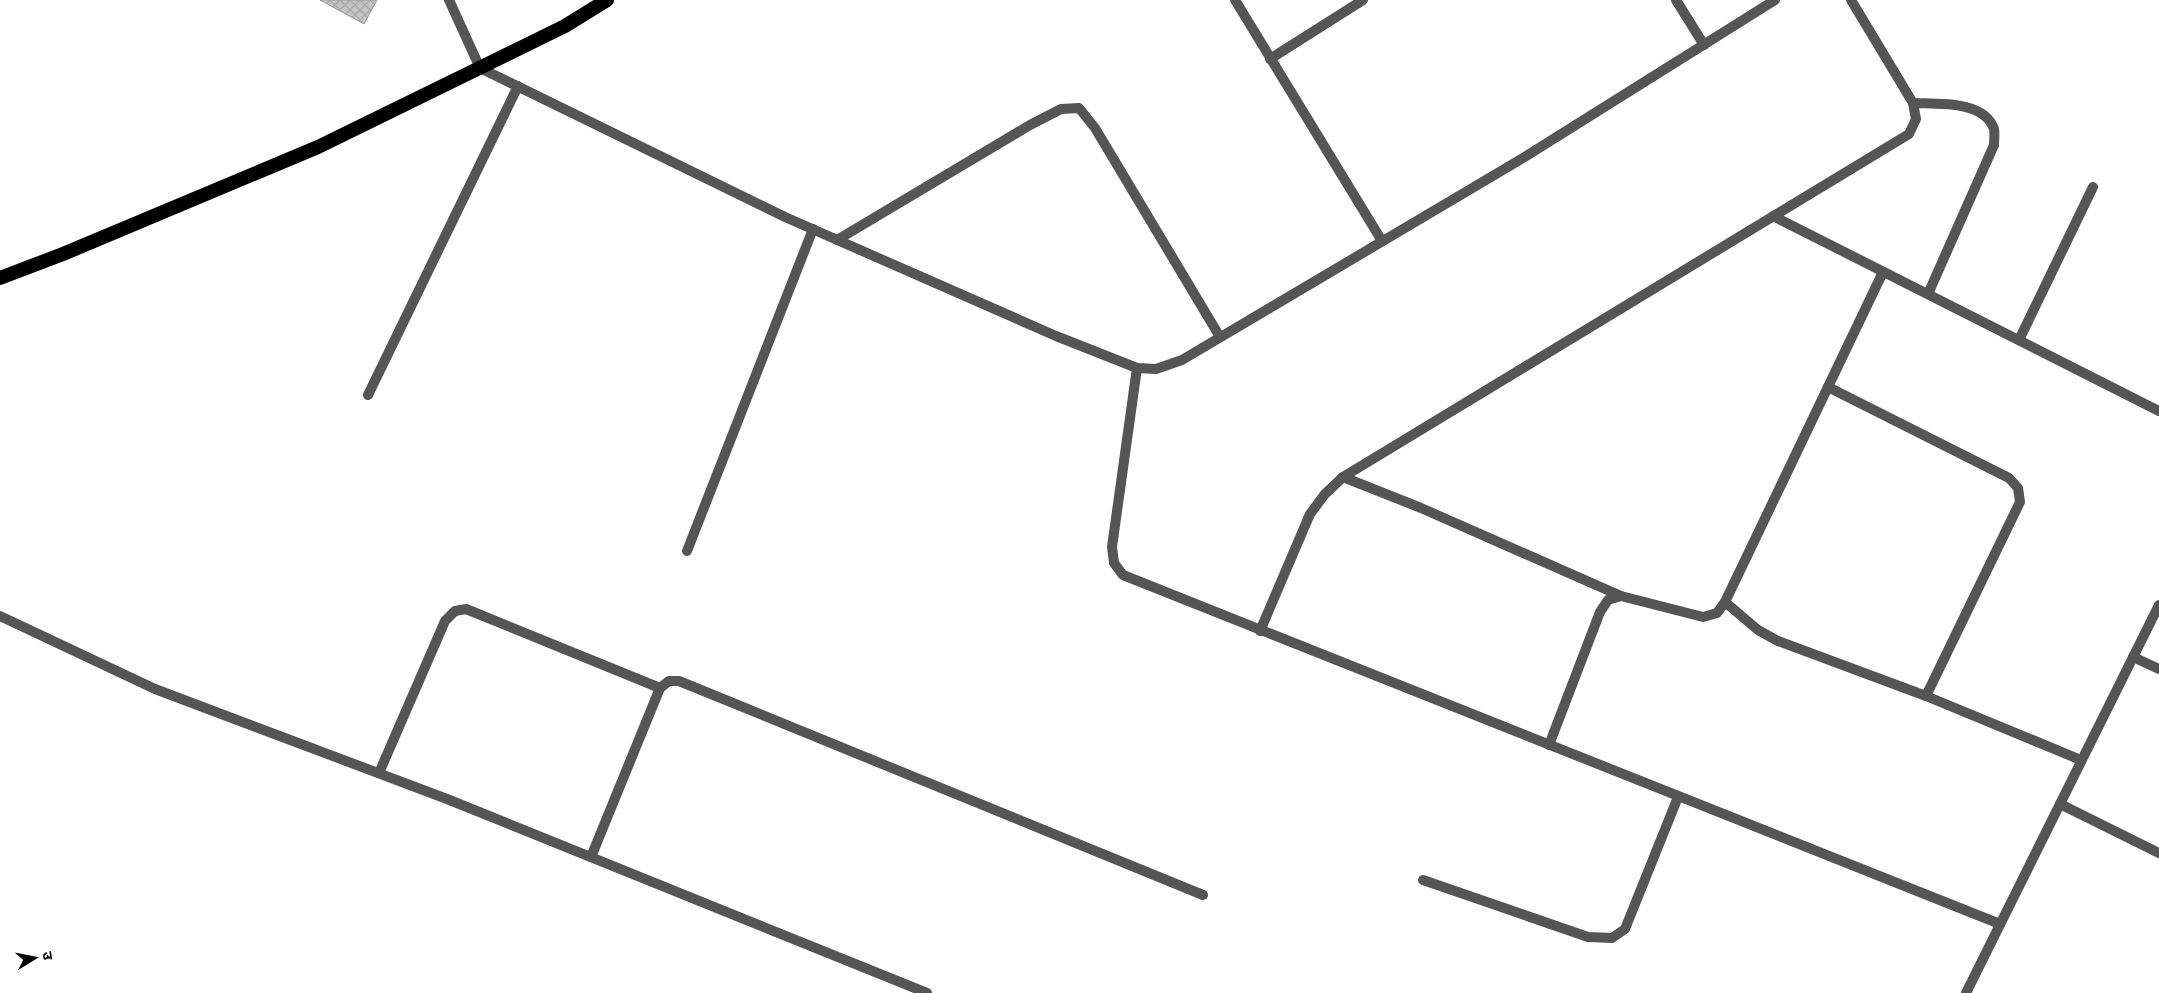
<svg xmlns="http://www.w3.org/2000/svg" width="2159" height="993" font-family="Commissioner,'Noto Sans Devanagari',sans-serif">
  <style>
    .building { fill: url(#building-cross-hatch); stroke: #999 }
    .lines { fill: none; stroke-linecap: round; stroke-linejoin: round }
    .service { stroke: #555; stroke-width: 10 }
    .minor { stroke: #555; stroke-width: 10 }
    .trunk { stroke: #000; stroke-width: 14 }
  </style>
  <defs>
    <pattern id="building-cross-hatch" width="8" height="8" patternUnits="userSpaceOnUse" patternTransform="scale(1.25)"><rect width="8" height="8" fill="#c4c4c4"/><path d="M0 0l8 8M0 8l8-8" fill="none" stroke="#a7a7a7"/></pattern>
  </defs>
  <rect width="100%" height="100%" fill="#fff"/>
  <!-- building -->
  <path class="building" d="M320,0H377L364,24Z"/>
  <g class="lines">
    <!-- service -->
    <g class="service">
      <path d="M368,395L518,86"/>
      <path d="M687,551L813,229"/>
      <path d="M0,616L155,689L447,799L927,993"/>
      <path d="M379,773L445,621L455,611L466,609L660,688"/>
      <path d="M591,857L660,688L669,681H679L1203,895"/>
      <path d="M1423,880L1588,937L1612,938L1625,929L1678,797"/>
    </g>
    <!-- minor -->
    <g class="minor">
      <path d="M449,0L480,68L785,217L1056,336L1137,368L1156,369L1182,360L1523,158L1775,0"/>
      <path d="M1235,0L1382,241"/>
      <path d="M1676,0L1704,45"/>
      <path d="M1270,59L1363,0"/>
      <path d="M1913,103C1937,104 1984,100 1994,129C1995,134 1994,140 1994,145L1928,294"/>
      <path d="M1773,216L2159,411"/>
      <path d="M837,240L1030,125L1061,109L1079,108L1095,128L1220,337"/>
      <path d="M2019,340L2093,187"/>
      <path d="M1137,368L1112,547L1114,563L1123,575L2000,924"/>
      <path d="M1828,387L2009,478L2018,488L2020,502L1926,696"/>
      <path d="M1343,477L1421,508L1621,596"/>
      <path d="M1725,602L1758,630L1778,641L1926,696L2081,760"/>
      <path d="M1260,631L1310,514L1325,494L1343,477L1909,134L1916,119L1913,103L1851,0"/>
      <path d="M2133,657L2159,669"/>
      <path d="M1549,745L1600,612L1608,600L1621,596L1703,617L1717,613L1725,602L1883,272"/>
      <path d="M2060,804L2159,853"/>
      <path d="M1966,993L2159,605"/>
    </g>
    <!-- trunk -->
    <path class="trunk" d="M0,278L63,254L318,147L565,26L607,0"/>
  </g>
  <!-- north arrow -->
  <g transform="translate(35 958) rotate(80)" stroke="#ffffff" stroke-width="4" paint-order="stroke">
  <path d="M0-4L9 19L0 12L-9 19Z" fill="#000000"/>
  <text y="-8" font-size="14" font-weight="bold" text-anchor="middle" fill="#000000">उ</text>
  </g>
</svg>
